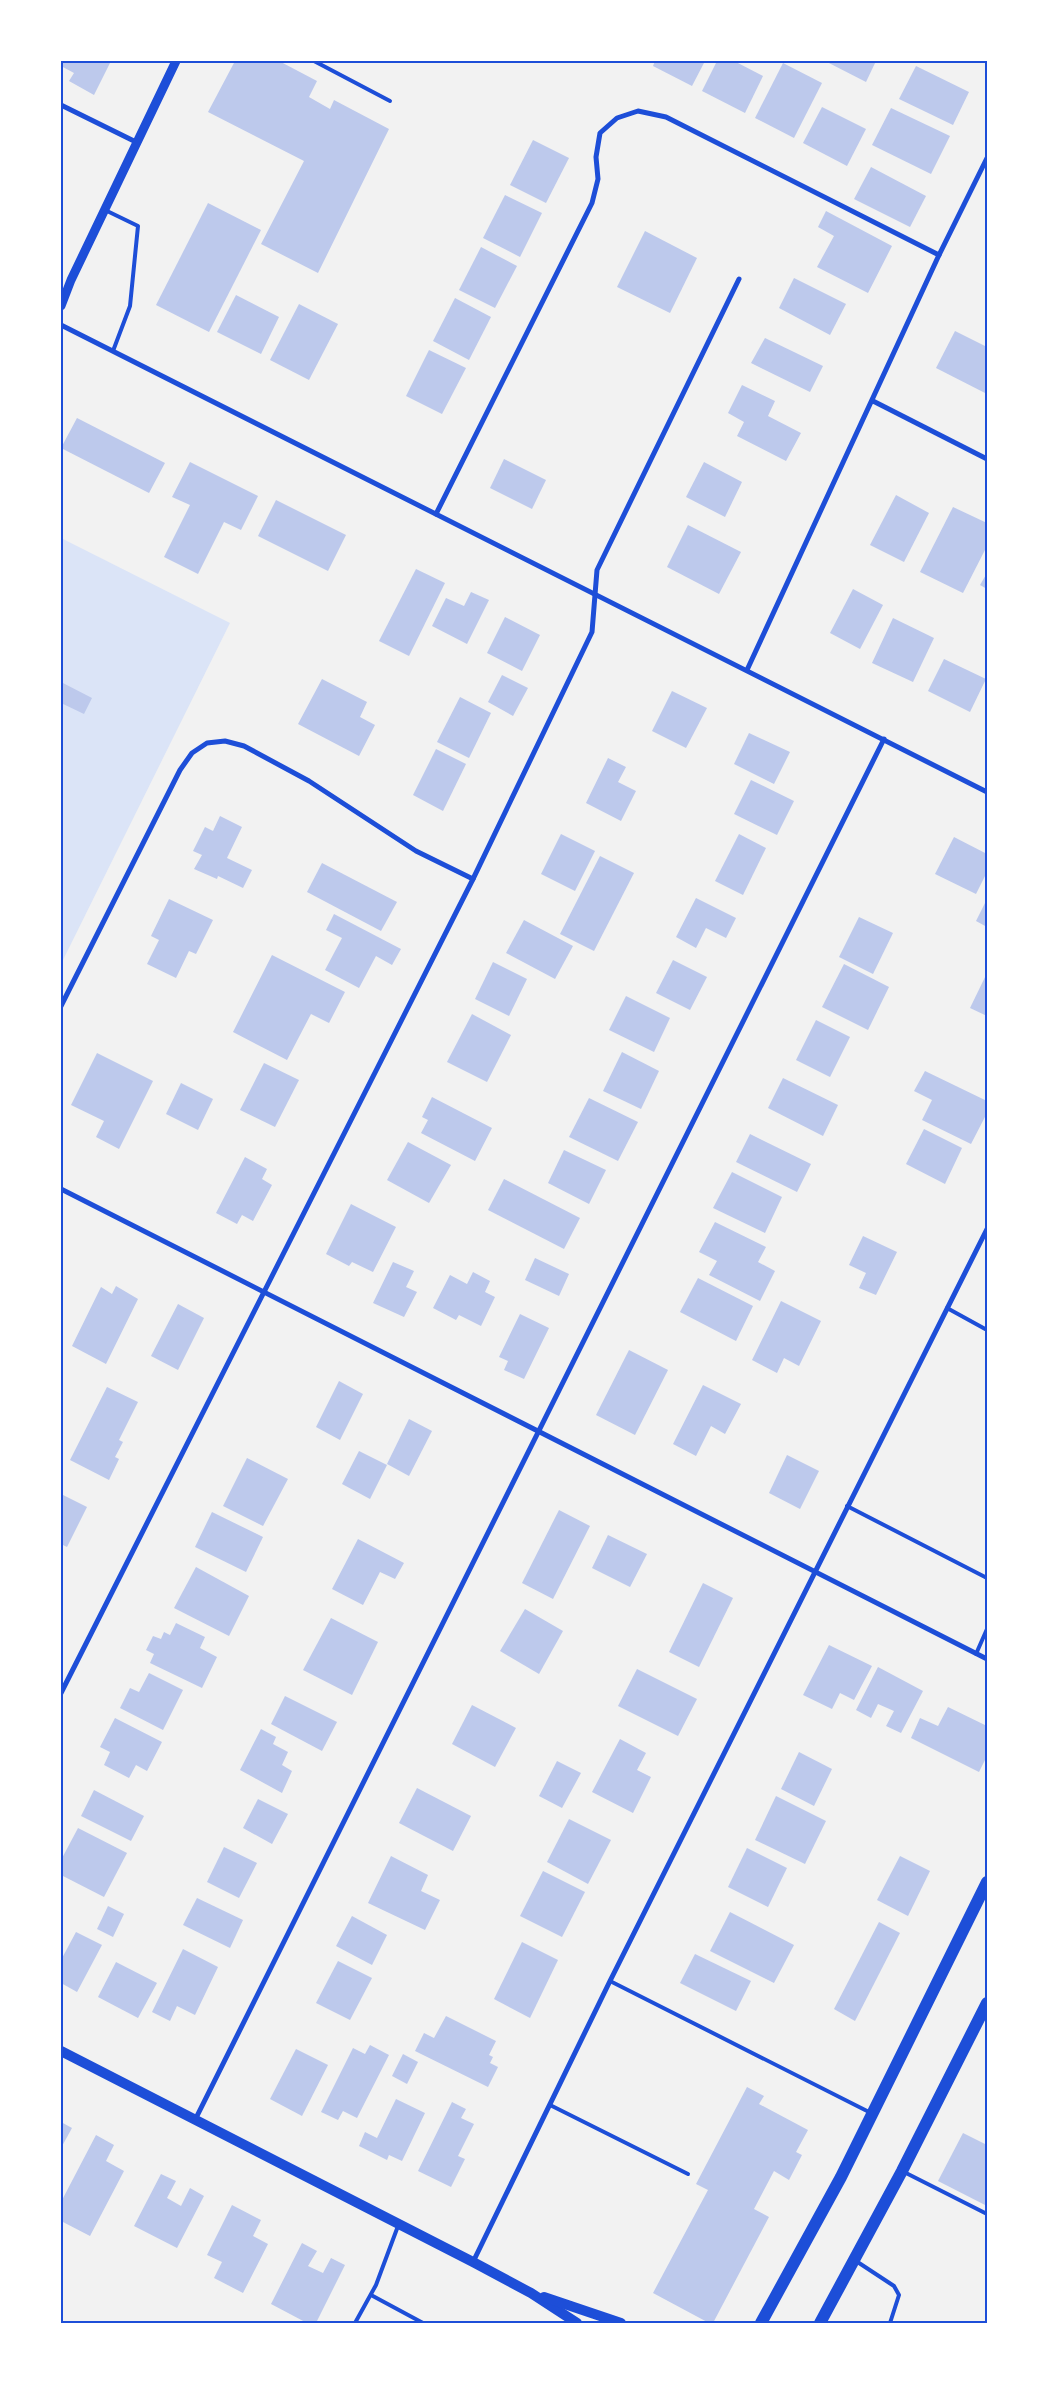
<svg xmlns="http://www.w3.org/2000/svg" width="1048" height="2384" font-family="'Crimson Pro',serif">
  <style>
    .green { fill: #dbe4f7 }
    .building { fill: #bdc9ec }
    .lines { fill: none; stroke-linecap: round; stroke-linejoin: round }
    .service { stroke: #1d4ed8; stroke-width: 4 }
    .minor { stroke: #1d4ed8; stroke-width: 5 }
    .tertiary { stroke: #1d4ed8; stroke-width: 9 }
    .secondary { stroke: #1d4ed8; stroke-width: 10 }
    .primary { stroke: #1d4ed8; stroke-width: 12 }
    .neatline { fill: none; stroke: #1d4ed8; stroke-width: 2 }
  </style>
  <rect width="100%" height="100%" fill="#f2f2f2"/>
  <!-- green -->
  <path class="green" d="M61,538L230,623L61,964Z"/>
  <!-- building -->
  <g class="building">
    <path d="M61,61H111L94,95L69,81L74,73L61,66Z"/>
    <path d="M235,61H279L317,81L309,97L330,109L334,100L389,129L318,273L261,244L304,161L208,112Z"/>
    <path d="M655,61H705L692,86L653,66Z"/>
    <path d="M717,61H734L763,76L745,113L702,91Z"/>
    <path d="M825,61H876L866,82Z"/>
    <path d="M783,63L822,83L794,138L755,118Z"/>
    <path d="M916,66L969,92L953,125L899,99Z"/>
    <path d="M822,107L866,129L847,166L803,143Z"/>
    <path d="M891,108L950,136L931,174L872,145Z"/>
    <path d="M533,140L569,158L546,203L510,185Z"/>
    <path d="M871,167L926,196L910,227L854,199Z"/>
    <path d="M505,195L542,213L520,257L483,238Z"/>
    <path d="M208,203L261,230L209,332L156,305Z"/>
    <path d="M826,211L892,246L868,293L817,267L834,236L818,227Z"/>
    <path d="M645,231L697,258L670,313L617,287Z"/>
    <path d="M481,247L517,266L495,308L459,290Z"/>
    <path d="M794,278L846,304L830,335L779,308Z"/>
    <path d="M236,295L279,317L261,354L217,332Z"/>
    <path d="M455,298L491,317L469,360L433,341Z"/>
    <path d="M299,304L338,324L309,380L270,360Z"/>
    <path d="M955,331L987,347V394L936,368Z"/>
    <path d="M765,338L823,366L810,392L751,363Z"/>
    <path d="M429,350L466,368L442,414L406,396Z"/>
    <path d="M742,385L775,401L768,416L801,433L786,461L737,436L744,422L728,413Z"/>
    <path d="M77,418L165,463L149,493L61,448Z"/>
    <path d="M504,459L546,480L532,509L490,488Z"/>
    <path d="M190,462L258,496L241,530L224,522L198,574L164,557L190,505L172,497Z"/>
    <path d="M704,462L742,482L725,517L686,497Z"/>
    <path d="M896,495L929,513L904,562L870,545Z"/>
    <path d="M276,500L346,535L328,571L258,536Z"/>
    <path d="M953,507L987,523V546L963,593L920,572Z"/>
    <path d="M688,525L741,552L719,594L667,567Z"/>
    <path d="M416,569L445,583L409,656L379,641Z"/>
    <path d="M987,573V589L980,585Z"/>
    <path d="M853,589L883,605L860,649L830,633Z"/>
    <path d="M471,592L489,600L467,644L432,626L446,598L464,606Z"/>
    <path d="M505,617L540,635L522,671L487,653Z"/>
    <path d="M893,618L934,638L913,682L872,663Z"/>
    <path d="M944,659L986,679L970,712L928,691Z"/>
    <path d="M502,675L528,688L513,716L488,702Z"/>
    <path d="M322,679L367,702L360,717L375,725L359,756L298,724Z"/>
    <path d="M61,682L92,698L84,714L61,703Z"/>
    <path d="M672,691L707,708L686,748L652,731Z"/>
    <path d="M460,697L491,713L469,758L437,742Z"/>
    <path d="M749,733L790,752L774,784L734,764Z"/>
    <path d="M436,749L466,764L443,811L413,795Z"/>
    <path d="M608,758L626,767L618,782L636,791L621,821L586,803Z"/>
    <path d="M751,780L794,801L777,835L734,814Z"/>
    <path d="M220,816L242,827L227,858L252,870L243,888L218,876L217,879L194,869L202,855L193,851L205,827L213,831Z"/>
    <path d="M561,834L595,851L575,891L541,874Z"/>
    <path d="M739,834L766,848L743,895L715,881Z"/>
    <path d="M954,837L987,854V872L976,894L935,874Z"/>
    <path d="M600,856L634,873L594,951L560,934Z"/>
    <path d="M322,863L397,902L381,931L307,892Z"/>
    <path d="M696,898L736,918L726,938L706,928L696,948L676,937Z"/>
    <path d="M169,899L213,920L196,954L189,951L176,978L147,964L159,940L151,936Z"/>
    <path d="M987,899V927L976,921Z"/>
    <path d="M334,914L401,949L392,965L376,956L359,988L325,970L342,938L326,930Z"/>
    <path d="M859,917L893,933L873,974L839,957Z"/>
    <path d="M524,920L573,946L555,979L506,953Z"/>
    <path d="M272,955L345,992L329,1023L311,1014L287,1060L233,1032Z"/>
    <path d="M673,960L707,977L690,1010L656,993Z"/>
    <path d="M493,962L527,979L509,1016L475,999Z"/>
    <path d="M844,964L889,987L868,1030L822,1007Z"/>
    <path d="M987,973V1016L970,1008Z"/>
    <path d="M626,996L670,1018L654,1052L609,1030Z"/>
    <path d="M472,1014L511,1035L487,1082L447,1062Z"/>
    <path d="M816,1020L850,1037L830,1077L796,1060Z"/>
    <path d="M622,1052L659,1071L641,1109L603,1091Z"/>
    <path d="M97,1053L153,1081L119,1149L96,1137L104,1121L71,1105Z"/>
    <path d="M264,1063L299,1080L275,1127L240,1110Z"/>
    <path d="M925,1071L987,1101V1113L971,1144L922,1120L932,1100L914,1091Z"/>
    <path d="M783,1078L838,1105L823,1136L768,1108Z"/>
    <path d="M181,1083L213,1099L198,1130L166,1114Z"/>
    <path d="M432,1097L492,1128L475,1161L421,1133L428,1120L422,1117Z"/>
    <path d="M589,1098L638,1122L618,1161L569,1137Z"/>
    <path d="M924,1129L962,1148L945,1184L906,1164Z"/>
    <path d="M750,1134L811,1164L797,1192L736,1162Z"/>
    <path d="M408,1142L451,1165L429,1203L387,1180Z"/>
    <path d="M564,1150L606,1170L589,1204L548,1183Z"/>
    <path d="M245,1157L267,1169L262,1179L272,1185L253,1221L242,1215L237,1224L216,1213Z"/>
    <path d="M732,1172L782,1197L765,1233L713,1208Z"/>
    <path d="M504,1179L580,1218L564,1249L488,1210Z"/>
    <path d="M351,1204L396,1227L373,1272L352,1262L349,1266L326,1254Z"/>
    <path d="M715,1222L766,1247L758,1262L775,1271L760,1301L709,1275L717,1261L699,1252Z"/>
    <path d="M863,1236L897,1252L876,1295L859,1288L866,1273L849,1265Z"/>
    <path d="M535,1258L569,1274L559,1296L525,1280Z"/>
    <path d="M393,1262L414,1271L406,1287L417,1292L404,1317L373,1303Z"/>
    <path d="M473,1272L490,1281L485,1292L495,1297L481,1326L459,1315L456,1320L433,1308L450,1275L467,1284Z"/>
    <path d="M698,1278L753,1306L736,1341L680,1312Z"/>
    <path d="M116,1286L138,1299L106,1364L72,1346L101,1287L112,1294Z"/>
    <path d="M781,1301L821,1321L799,1366L784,1358L777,1373L752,1360Z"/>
    <path d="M178,1304L204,1318L178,1370L151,1356Z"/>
    <path d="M520,1314L549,1328L524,1379L504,1370L508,1361L499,1357Z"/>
    <path d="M629,1350L668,1370L635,1435L596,1415Z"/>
    <path d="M339,1381L363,1394L340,1440L316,1427Z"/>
    <path d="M703,1385L741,1404L725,1434L711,1426L696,1456L673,1444Z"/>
    <path d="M107,1387L138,1402L119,1440L123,1442L115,1457L119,1459L109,1480L70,1460Z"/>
    <path d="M409,1419L432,1431L409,1476L387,1464Z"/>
    <path d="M359,1451L387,1465L370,1499L342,1484Z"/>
    <path d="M787,1455L819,1471L800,1509L769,1493Z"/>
    <path d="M247,1458L288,1479L263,1526L223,1506Z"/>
    <path d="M61,1494L87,1507L67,1547L61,1544Z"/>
    <path d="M559,1510L590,1526L553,1599L522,1583Z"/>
    <path d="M212,1512L263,1537L246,1572L195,1547Z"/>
    <path d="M608,1535L647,1554L630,1587L592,1568Z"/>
    <path d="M358,1539L404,1563L395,1579L380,1572L363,1605L332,1589Z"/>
    <path d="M196,1567L249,1596L229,1636L174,1608Z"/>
    <path d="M703,1583L733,1598L699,1667L669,1652Z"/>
    <path d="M525,1609L563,1631L539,1674L500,1651Z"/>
    <path d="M331,1618L378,1642L352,1695L303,1670Z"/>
    <path d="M176,1623L205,1637L200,1648L217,1657L202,1688L150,1663L154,1654L146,1650L153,1636L161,1639L164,1632L170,1635Z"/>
    <path d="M829,1645L872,1666L854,1700L840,1693L832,1709L803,1695Z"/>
    <path d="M878,1667L923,1691L901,1733L886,1726L894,1711L878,1704L871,1718L856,1710Z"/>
    <path d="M637,1669L697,1699L678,1736L618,1706Z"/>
    <path d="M149,1673L183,1690L163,1730L120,1708L130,1688L139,1692Z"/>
    <path d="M285,1696L337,1722L322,1751L271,1724Z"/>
    <path d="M472,1705L516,1728L495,1767L452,1744Z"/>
    <path d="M948,1707L987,1726V1756L979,1772L911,1738L920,1718L938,1726Z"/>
    <path d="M115,1718L162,1742L147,1771L136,1765L129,1778L104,1765L110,1752L100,1747Z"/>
    <path d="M261,1729L276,1737L273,1744L288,1752L282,1765L292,1771L282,1793L240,1770Z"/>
    <path d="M620,1739L646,1753L637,1770L651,1777L633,1813L592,1792Z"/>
    <path d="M799,1752L832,1769L814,1806L781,1789Z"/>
    <path d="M557,1761L581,1773L562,1808L539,1796Z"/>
    <path d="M417,1788L471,1816L453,1851L399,1823Z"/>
    <path d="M94,1790L144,1816L131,1841L81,1816Z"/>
    <path d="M776,1796L826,1821L805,1864L755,1840Z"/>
    <path d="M258,1799L288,1814L272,1844L243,1828Z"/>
    <path d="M569,1819L611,1840L588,1884L547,1862Z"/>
    <path d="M78,1828L127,1853L104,1897L61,1875V1860Z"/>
    <path d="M224,1847L257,1863L239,1898L207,1882Z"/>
    <path d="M747,1848L787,1868L768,1907L728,1887Z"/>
    <path d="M391,1856L428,1875L421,1891L440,1900L425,1930L368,1903Z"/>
    <path d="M900,1856L930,1871L908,1916L877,1900Z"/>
    <path d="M543,1871L585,1892L562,1937L520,1916Z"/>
    <path d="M197,1898L243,1920L230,1948L183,1925Z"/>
    <path d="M108,1906L124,1914L113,1937L97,1929Z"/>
    <path d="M730,1912L794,1945L774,1983L710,1951Z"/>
    <path d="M352,1916L387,1935L372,1965L336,1946Z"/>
    <path d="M879,1922L900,1933L855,2021L834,2009Z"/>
    <path d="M76,1932L102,1945L77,1992L61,1983V1960Z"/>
    <path d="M522,1942L558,1960L530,2018L494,1999Z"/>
    <path d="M183,1949L218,1967L195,2015L177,2006L170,2021L152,2012Z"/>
    <path d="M695,1954L751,1981L736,2011L680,1983Z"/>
    <path d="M338,1961L372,1978L350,2020L316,2003Z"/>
    <path d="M116,1962L157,1983L138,2018L98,1997Z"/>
    <path d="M446,2016L496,2041L489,2055L493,2057L490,2063L498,2067L488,2087L415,2051L424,2033L434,2038Z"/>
    <path d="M370,2045L389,2055L357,2118L343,2111L338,2120L321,2112L353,2048L365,2054Z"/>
    <path d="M296,2049L328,2065L302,2116L270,2099Z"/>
    <path d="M403,2054L418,2062L407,2084L392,2076Z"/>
    <path d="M747,2087L764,2096L759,2104L808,2130L796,2152L802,2155L789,2180L774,2171L754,2209L769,2217L713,2323H709L653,2293L708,2190L696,2184Z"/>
    <path d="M396,2099L425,2113L402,2161L389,2155L387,2160L359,2146L365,2132L377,2138Z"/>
    <path d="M452,2102L466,2109L461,2118L474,2124L458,2156L465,2159L451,2187L418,2171Z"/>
    <path d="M61,2122L72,2128L61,2148Z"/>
    <path d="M963,2133L987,2145V2206L938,2181Z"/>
    <path d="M96,2135L114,2145L106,2161L124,2171L90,2236L61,2221V2202Z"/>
    <path d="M161,2174L176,2181L167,2198L181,2206L190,2188L204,2196L177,2248L134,2226Z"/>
    <path d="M232,2205L261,2220L253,2236L268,2244L243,2293L214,2278L222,2262L207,2255Z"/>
    <path d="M302,2243L317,2251L308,2266L323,2273L331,2258L345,2265L316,2323H307L271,2304Z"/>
  </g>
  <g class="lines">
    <!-- service -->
    <g class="service">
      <path d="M314,61L390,101"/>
      <path d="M105,210L138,226L130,306L113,351"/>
      <path d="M947,1308L987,1330"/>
      <path d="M847,1506L987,1578"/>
      <path d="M976,1654L987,1629"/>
      <path d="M610,1981L871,2113"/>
      <path d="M550,2105L688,2174"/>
      <path d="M904,2172L987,2214"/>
      <path d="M856,2261L894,2286L899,2295L890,2323"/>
      <path d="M371,2295L423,2323"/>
      <path d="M355,2323L376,2285L398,2226"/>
    </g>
    <!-- minor -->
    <g class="minor">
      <path d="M61,105L136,142"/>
      <path d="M61,325L987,792"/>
      <path d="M873,401L987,459"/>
      <path d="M436,514L592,203L598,179L596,157L600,133L617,118L638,111L666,117L939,255"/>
      <path d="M747,670L939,255L987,158"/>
      <path d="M61,1006L180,770L192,753L207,743L225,741L244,746L309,781L416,851L473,879"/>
      <path d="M61,1189L987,1659"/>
      <path d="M61,1693L473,879L592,632L597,570L739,279"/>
      <path d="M195,2120L884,739"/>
      <path d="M473,2262L610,1981L987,1229"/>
    </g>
    <!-- tertiary -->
    <path class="tertiary" d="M61,306L71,280L176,61"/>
    <!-- secondary -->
    <g class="secondary">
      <path d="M61,2051L473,2262L531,2293L577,2323"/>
      <path d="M544,2297L621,2323"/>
    </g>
    <!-- primary -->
    <g class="primary">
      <path d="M761,2323L841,2177L987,1882"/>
      <path d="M820,2323L902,2171L987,2003"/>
    </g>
  </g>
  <!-- border -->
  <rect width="1048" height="2384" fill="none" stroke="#ffffff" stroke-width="125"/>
  <rect x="62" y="62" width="924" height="2260" class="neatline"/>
</svg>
